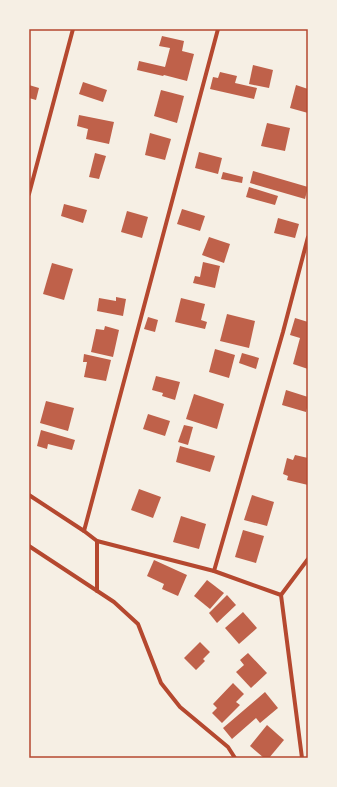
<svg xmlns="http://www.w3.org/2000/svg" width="337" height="787" font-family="'Work Sans',sans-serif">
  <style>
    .building { fill: #bf614a }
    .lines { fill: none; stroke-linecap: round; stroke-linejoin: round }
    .minor { stroke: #b5482f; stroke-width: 4 }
    .neatline { fill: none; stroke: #b5482f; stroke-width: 1.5 }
  </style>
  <rect width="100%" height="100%" fill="#f6efe4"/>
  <!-- building -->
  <g class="building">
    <path d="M162,36L184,41L182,51L194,54L187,81L164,75L163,76L137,70L139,61L165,67L170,48L159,46Z"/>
    <path d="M253,65L273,70L269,88L249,84Z"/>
    <path d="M220,72L237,76L235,83L257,88L254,99L210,89L213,77L218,78Z"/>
    <path d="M83,82L107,90L103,102L79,94Z"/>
    <path d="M29,85L39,88L36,100L29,98Z"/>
    <path d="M296,85L308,89V113L290,108Z"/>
    <path d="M161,90L184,96L177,123L154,116Z"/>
    <path d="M79,115L114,122L109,144L86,139L88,129L77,126Z"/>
    <path d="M267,123L290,128L285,151L261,146Z"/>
    <path d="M150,133L171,139L165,160L145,155Z"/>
    <path d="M199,152L222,158L218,174L195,168Z"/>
    <path d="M95,153L106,156L99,179L89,177Z"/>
    <path d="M253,171L308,187L305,199L250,183Z"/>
    <path d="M223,172L243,177L242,183L221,179Z"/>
    <path d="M249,187L278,196L275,205L246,197Z"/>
    <path d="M64,204L87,210L83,223L61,216Z"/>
    <path d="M182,209L205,216L200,231L177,224Z"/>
    <path d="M127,211L148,217L142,238L121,232Z"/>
    <path d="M278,218L299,224L295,238L274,233Z"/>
    <path d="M209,237L230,244L224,263L202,255Z"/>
    <path d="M203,262L220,266L215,288L193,283L195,276L200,277Z"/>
    <path d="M52,263L73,269L64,300L43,294Z"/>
    <path d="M116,297L126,299L123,316L97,311L99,298L116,301Z"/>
    <path d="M181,298L205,304L201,320L207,322L205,329L175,322Z"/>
    <path d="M227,314L255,321L249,348L220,341Z"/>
    <path d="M148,317L158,320L155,332L144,329Z"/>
    <path d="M295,318L308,322V369L293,364L300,338L290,335Z"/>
    <path d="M105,326L119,330L113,357L91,352L96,329L104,330Z"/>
    <path d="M215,349L235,355L229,378L209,372Z"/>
    <path d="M242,353L259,358L256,369L239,363Z"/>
    <path d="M84,354L111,360L106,381L84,377L87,362H83Z"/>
    <path d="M156,376L180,382L175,400L162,396L163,393L152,390Z"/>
    <path d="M286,390L308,397V404L306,412L282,405Z"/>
    <path d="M194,394L224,404L217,429L186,419Z"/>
    <path d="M46,401L74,408L68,431L40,423Z"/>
    <path d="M148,414L170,421L165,436L143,429Z"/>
    <path d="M184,425L193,427L188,445L178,442Z"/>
    <path d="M41,430L75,440L72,450L48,444L47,449L37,446Z"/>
    <path d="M180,446L215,456L210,472L176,462Z"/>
    <path d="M295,455L308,458V485L287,480L288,476L283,474L287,458L293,460Z"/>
    <path d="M139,489L161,497L153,518L131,510Z"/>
    <path d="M252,495L274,502L267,526L244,520Z"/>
    <path d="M181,516L206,524L199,549L173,542Z"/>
    <path d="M243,530L264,536L256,563L235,557Z"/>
    <path d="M154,560L187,575L178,596L162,589L164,584L147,576Z"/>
    <path d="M207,580L224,593L210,609L194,596Z"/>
    <path d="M227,595L236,605L217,623L209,613Z"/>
    <path d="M243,612L257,628L239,644L225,628Z"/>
    <path d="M200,642L210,652L203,659L205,661L196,670L184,658Z"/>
    <path d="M248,653L267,673L251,688L236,672L244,665L240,660Z"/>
    <path d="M233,683L244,694L236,702L240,705L222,723L212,713L217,708L213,704Z"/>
    <path d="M265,692L278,708L260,723L256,718L232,739L223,728Z"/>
    <path d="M267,725L284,740L269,758H264L250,746Z"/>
  </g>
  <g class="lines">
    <!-- minor -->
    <g class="minor">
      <path d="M29,194L73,29"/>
      <path d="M29,495L84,531L218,29"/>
      <path d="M84,531L97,541V591"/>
      <path d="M97,541L214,571L281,595L302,758"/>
      <path d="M29,546L114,602L138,624L161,683L180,707L228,747L235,758"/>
      <path d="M214,571L283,332L308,237"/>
      <path d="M281,595L308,559"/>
    </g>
  </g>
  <!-- border -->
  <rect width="337" height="787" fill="none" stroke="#f6efe4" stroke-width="60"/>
  <rect x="30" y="30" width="277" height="727" class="neatline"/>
</svg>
